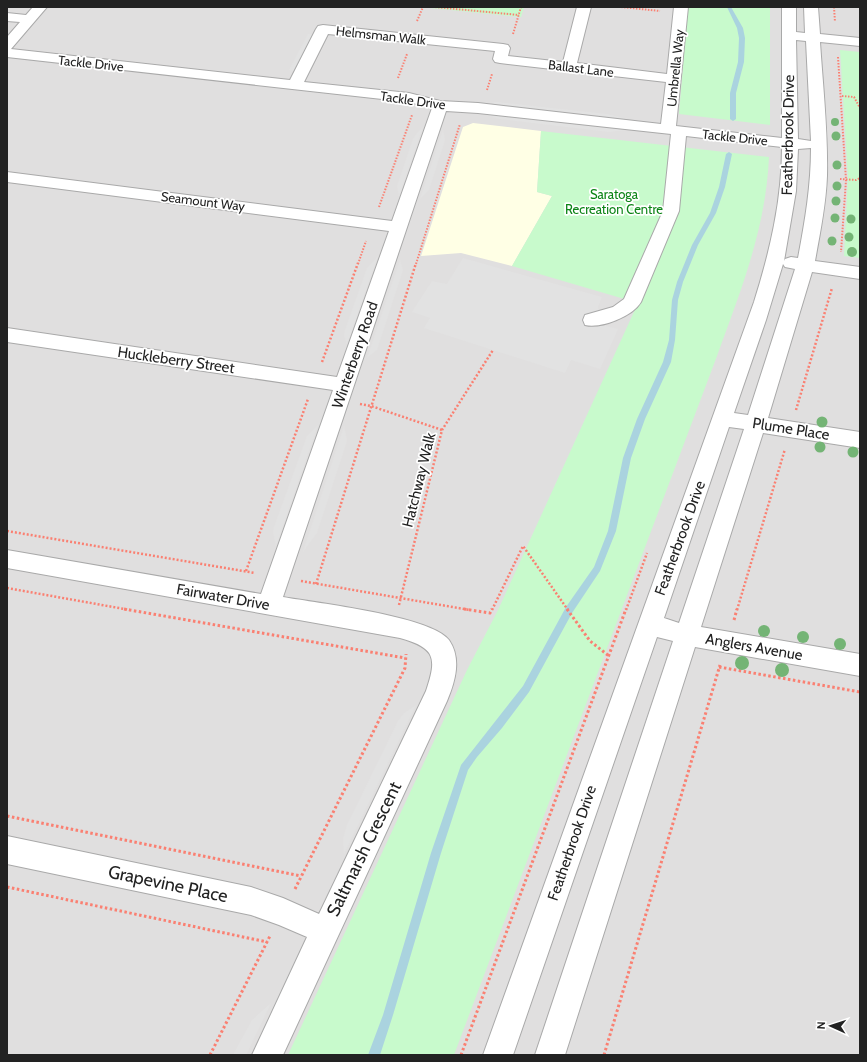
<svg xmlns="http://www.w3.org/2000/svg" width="867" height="1062" font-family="Cabin,sans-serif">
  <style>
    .residential { fill: #e0dfdf }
    .education { fill: #ffffe5 }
    .park { fill: #c8facc }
    .parking { fill: #e2e2e2 }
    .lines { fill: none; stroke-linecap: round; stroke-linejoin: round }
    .stream { fill: #aad3df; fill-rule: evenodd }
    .minor-casing { stroke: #a9a9a9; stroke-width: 2 }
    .path-far2 { stroke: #fa8072; stroke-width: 2; stroke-dasharray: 1.5 1.5; stroke-linecap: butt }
    .path-far1 { stroke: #fa8072; stroke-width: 2.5; stroke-dasharray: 2 2; stroke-linecap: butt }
    .path { stroke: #fa8072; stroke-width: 3; stroke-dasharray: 2.5 2.5; stroke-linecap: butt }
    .minor { fill: #fff; fill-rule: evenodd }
    .tree { fill: #74b475 }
    .labels { text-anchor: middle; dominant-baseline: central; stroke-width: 3.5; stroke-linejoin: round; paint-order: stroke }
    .far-street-label { font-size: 13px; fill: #222; stroke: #fff }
    .far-park-label { font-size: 13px; fill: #0c8416; stroke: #fff }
    .street-label { font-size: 15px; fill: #222; stroke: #fff }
    .near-street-label { font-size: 18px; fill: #222; stroke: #fff }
  </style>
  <rect width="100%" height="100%" fill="#f2efe9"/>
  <!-- residential -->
  <rect class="residential" x="7" y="7" width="853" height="1048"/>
  <!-- education -->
  <path class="education" d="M473,123L541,131L537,192L552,196L512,266L461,253L421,256L463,127Z"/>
  <!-- park -->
  <g class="park">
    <path d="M421,7H524L521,17Z"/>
    <path d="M688,7H770V125L679,114Z"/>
    <path d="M840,50L860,52V258L844,256L848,177Z"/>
    <path d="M541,131L769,157C766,228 741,290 717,356L454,1055H288L467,670L498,610L638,303L512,266L552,196L537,192Z"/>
  </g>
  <!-- parking -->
  <g class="parking">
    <path d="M308,34L314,35L295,71L289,70Z"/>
    <path d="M497,102L607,114L628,119L487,103Z"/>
    <path d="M484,114L626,130L609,132L499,119Z"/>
    <path d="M423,127L399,196L397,186L413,139L417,133Z"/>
    <path d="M443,130L445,140L429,190L420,199Z"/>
    <path d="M378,256L347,344L344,336L345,330L367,268Z"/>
    <path d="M463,258L602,297L598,307L602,325L618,329L600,369L571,360L565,373L424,328L430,318L412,312L432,281L447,284Z"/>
    <path d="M400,260L403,270L377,350L367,358Z"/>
    <path d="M318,425L276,546L273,532L274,527L307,436Z"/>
    <path d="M344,426L347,440L346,444L317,533L303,552Z"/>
    <path d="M416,705L344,854L343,839L347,825L398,721L404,713Z"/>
    <path d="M271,1003L246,1055H233L252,1020Z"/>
  </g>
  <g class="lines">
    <!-- stream -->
    <g class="stream">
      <path d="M727,7H731L743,28L745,38L744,62L736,93V119L733,121L730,119V93L738,62L739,38L737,28Z"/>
      <path d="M729,152L732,154L725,187L716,213L698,245L683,282L678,300L675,340L671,362L645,419L631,458L616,531L600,571L572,613L529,692L502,728L477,757L468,770L441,853L393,1015L380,1055H368L383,1015L431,853L461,765L523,686L566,607L594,567L608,531L623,458L637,419L663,362L669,340L672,300L677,282L692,245L710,213L719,187L726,154Z"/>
    </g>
    <defs>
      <path id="minor" d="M33,7H47L11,49L290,80L316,29L318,26L323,25L503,44L508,45L510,48L508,56L563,62L577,7H591L577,63L667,74L674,7H688L676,126L782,138V7H796V32L805,33L804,7H818L820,34L860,38V46L820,42C823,87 828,132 827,176C826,205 820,233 815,261L860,267V279L812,272L768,418L860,432V448L763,433L701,627L860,654V676L695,647L565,1055H535L673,641L657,637L513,1055H483L754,302C770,251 782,200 782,147L686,136L679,211L641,302C633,316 601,329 585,325L583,320L585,315L613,307L624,299L663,211L671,134L478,113L446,111L283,597C316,603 431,616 449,640C462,659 455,682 447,701L283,1055H252L307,937L279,925L251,915L7,864V836L251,887L283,898L319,914L426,691C437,658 436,648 400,638L7,568V550L261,594L333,390L7,342V328L337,377L389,231L7,182V172L392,221L432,108L409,102L7,57V37L20,22L7,21V13L26,15ZM328,34L495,51L493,59L495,62L500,63L666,82L661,124L478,103L440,101L409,93L304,82ZM796,40L806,41L811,141L798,139ZM811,148C811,186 805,221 798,258L791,257L785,259L784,261L796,191L798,149ZM783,264L785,267L795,269L748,415L734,413L766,320ZM729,427L744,429L679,623L664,618Z"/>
    </defs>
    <!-- minor casing -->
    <use href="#minor" class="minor-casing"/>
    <!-- path-far2 -->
    <g class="path-far2">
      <path d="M435,7L519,15"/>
      <path d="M621,7L660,11"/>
      <path d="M834,7L835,22"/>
      <path d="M417,21L423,7"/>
      <path d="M513,34L521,7"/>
      <path d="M838,57L846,180L841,252"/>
      <path d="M398,78L407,54"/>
      <path d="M487,90L492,74"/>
      <path d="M842,96L854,97L860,108"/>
      <path d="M840,179L856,180L860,178"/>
      <path d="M379,207L412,115"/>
      <path d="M358,264L366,241"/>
      <path d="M416,264L460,124"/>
    </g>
    <!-- path-far1 -->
    <g class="path-far1">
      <path d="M322,362L358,263"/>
      <path d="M360,404L371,406L442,430"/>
      <path d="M796,410L832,288"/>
      <path d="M7,531L255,573"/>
      <path d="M246,571L308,399"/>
      <path d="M301,581L470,610"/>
      <path d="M316,584L416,263"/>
      <path d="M7,588L130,610"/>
      <path d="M399,605L442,430L493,350"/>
      <path d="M492,610L523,546L568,610"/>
      <path d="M626,610L647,553"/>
      <path d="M737,610L785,449"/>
    </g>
    <!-- path -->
    <g class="path">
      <path d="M124,609L405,658"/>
      <path d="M464,609L490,613L492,609"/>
      <path d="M567,609L590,641L609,656"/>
      <path d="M734,620L737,609"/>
      <path d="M719,667L860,692"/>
      <path d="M7,816L301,876"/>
      <path d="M7,887L267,942"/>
      <path d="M295,889L405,668L406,654"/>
      <path d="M210,1055L270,936"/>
      <path d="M461,1055L626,609"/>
      <path d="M604,1055L720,665"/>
    </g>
    <!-- minor -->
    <use href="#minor" class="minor"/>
  </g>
  <!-- trees -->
  <g class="tree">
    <circle cx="835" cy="122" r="4"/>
    <circle cx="836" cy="136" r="4.5"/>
    <circle cx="837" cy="165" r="4.5"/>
    <circle cx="837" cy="186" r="4.5"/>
    <circle cx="836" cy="201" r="4.5"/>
    <circle cx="835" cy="218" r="4.5"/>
    <circle cx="851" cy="219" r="4.5"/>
    <circle cx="849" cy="237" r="4.5"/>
    <circle cx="832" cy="241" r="4.5"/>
    <circle cx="852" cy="252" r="5"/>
    <circle cx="822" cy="422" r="5.5"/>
    <circle cx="820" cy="447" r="5.5"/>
    <circle cx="853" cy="452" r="5.5"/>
    <circle cx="764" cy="631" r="6"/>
    <circle cx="803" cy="637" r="6"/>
    <circle cx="840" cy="644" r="6"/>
    <circle cx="742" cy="663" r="7"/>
    <circle cx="782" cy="670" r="7"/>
  </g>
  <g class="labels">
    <!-- far-street labels -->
    <g class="far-street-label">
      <text transform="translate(381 35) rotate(6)">Helmsman Walk</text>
      <text transform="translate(91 63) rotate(6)">Tackle Drive</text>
      <text transform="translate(581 68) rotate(7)">Ballast Lane</text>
      <text transform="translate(675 68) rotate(-84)">Umbrella Way</text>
      <text transform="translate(413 100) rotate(8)">Tackle Drive</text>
      <text transform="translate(735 137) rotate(6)">Tackle Drive</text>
      <text transform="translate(203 201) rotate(7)">Seamount Way</text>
    </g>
    <!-- far-park labels -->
    <g class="far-park-label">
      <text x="614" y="194">Saratoga<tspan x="614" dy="15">Recreation Centre</tspan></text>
    </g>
    <!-- street labels -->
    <g class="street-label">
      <text transform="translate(788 135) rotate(-89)">Featherbrook Drive</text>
      <text transform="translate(355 355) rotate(-71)">Winterberry Road</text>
      <text transform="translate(176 360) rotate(8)">Huckleberry Street</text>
      <text transform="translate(791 429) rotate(9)">Plume Place</text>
      <text transform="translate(419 480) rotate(-76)">Hatchway Walk</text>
      <text transform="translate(680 538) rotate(-70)">Featherbrook Drive</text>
      <text transform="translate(223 597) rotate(10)">Fairwater Drive</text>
      <text transform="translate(754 647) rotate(10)">Anglers Avenue</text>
      <text transform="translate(572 843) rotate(-71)">Featherbrook Drive</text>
    </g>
    <!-- near-street labels -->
    <g class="near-street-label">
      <text transform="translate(364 849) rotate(-64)">Saltmarsh Crescent</text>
      <text transform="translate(168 884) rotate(12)">Grapevine Place</text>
    </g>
  </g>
  <!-- border -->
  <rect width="867" height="1062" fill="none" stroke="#222222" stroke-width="16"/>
  <!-- north arrow -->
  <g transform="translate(831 1026) rotate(273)" stroke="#ffffff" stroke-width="3" paint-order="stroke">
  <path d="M0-3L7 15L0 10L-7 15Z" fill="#222222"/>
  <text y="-6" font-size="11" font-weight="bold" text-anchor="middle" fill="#222222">N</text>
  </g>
</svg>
